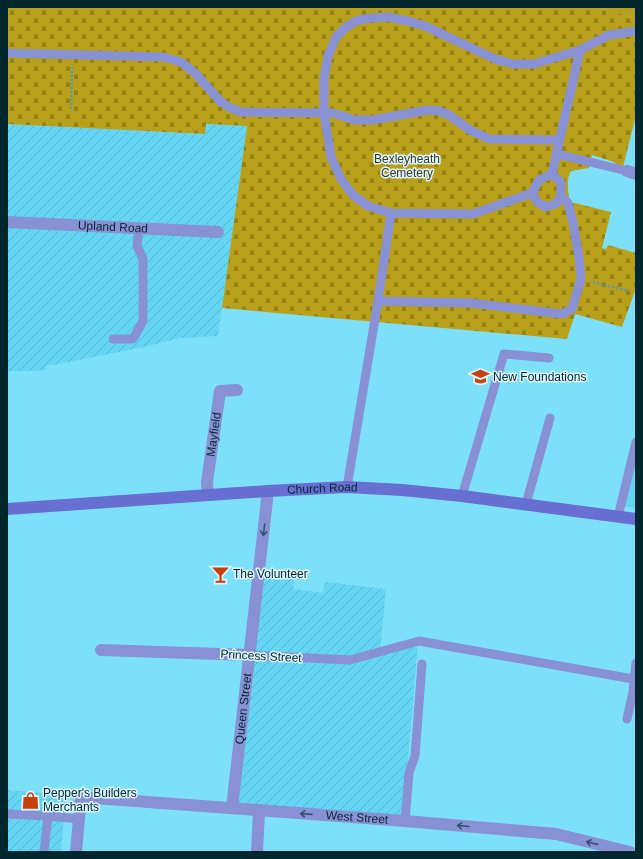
<svg xmlns="http://www.w3.org/2000/svg" width="643" height="859" font-family="Arial,sans-serif">
  <style>
    .built { fill: #64d5f3 }
    .industrial { fill: url(#industrial-furrows) }
    .green { fill: #b9a01b }
    .cemetery { fill: url(#cemetery-stones) }
    .lines { fill: none; stroke-linecap: round; stroke-linejoin: round }
    .path { stroke: #519cb0; stroke-width: 2.5; stroke-dasharray: 2 2; stroke-linecap: butt }
    .lane { stroke: #8791d4; stroke-width: 9 }
    .street { stroke: #8791d4; stroke-width: 12 }
    .secondary { stroke: #676fd3; stroke-width: 12 }
    .oneway { stroke: #385170 }
    .labels { text-anchor: middle; dominant-baseline: central; stroke-width: 3; stroke-linejoin: round; paint-order: stroke }
    .park-label { font-size: 12px; fill: #3c371f; stroke: #dbf6fe }
    .street-label { font-size: 12px; fill: #04262e; stroke: #dbf6fe }
    .poi-label { font-size: 12px; fill: #04262e; stroke: #dbf6fe; text-anchor: start }
  </style>
  <defs>
    <pattern id="industrial-furrows" width="10" height="10" patternUnits="userSpaceOnUse"><rect width="10" height="10" fill="#64d5f3"/><path d="M-1 1l2-2M0 10L10 0M9 11l2-2" fill="none" stroke="#55b7d1"/></pattern>
    <pattern id="cemetery-stones" width="16" height="16" patternUnits="userSpaceOnUse"><rect width="16" height="16" fill="#b9a01b"/><path d="M2 7V4a2 2 0 0 1 4 0v3zM10 15v-3a2 2 0 0 1 4 0v3z" fill="#948218"/></pattern>
  </defs>
  <rect width="100%" height="100%" fill="#7de0fb"/>
  <!-- built -->
  <path class="built" d="M636,434V508L616,506Z"/>
  <!-- industrial -->
  <g class="industrial">
    <path d="M7,124L204,134L205,124L247,126L218,336L180,338L144,347L54,365L46,366V370L34,371H8L7,380Z"/>
    <path d="M260,575L294,579L293,589L323,593L325,582L386,589L380,654L418,643L403,819L236,804Z"/>
    <path d="M7,790L66,795L61,852H7Z"/>
  </g>
  <!-- green -->
  <path class="green" d="M594,7H636V18Z"/>
  <!-- cemetery -->
  <path class="cemetery" d="M7,7H594L636,18V115L623,167L617,165L614,162L592,155L589,168L571,171C565,180 569,194 570,204L575,203L611,212L602,248L606,249L608,245L636,253V288L622,327L575,314L567,339L222,308L247,126L206,124L205,134L7,124Z"/>
  <g class="lines">
    <!-- path -->
    <g class="path">
      <path d="M71,109L72,67"/>
      <path d="M593,282L629,291"/>
    </g>
    <!-- lane -->
    <g class="lane">
      <path d="M580,50L609,35L636,31"/>
      <path d="M7,53L163,57L181,62L195,73L221,102L231,108L241,112L333,113L355,120H372L428,110L439,111L449,115L470,130L489,139L560,140"/>
      <path d="M557,154L627,171"/>
      <path d="M532,193L537,202L546,207L557,203L561,196"/>
      <path d="M378,301L471,303L562,314L572,309L581,279L579,257L573,222L568,203L561,196V182L552,174"/>
      <path d="M113,339H133L143,321V259L137,246L139,228"/>
      <path d="M347,487L378,301L391,213L368,206L353,195L341,179L331,157L324,113V79L328,56L336,37L346,27L358,20L371,18L389,17L408,21L425,26L495,59L513,64H534L580,50L552,174L539,180L532,193L473,214L391,213"/>
      <path d="M462,496L504,354L549,358"/>
      <path d="M526,504L550,418"/>
      <path d="M618,517L636,442"/>
      <path d="M249,655L350,660L419,641L633,679L636,681"/>
      <path d="M627,719L633,692L636,663"/>
      <path d="M7,814L48,816L79,819"/>
      <path d="M405,821L409,773L415,756L422,664"/>
      <path d="M44,852L48,816"/>
    </g>
    <!-- street -->
    <g class="street">
      <path d="M627,171L636,174"/>
      <path id="s1" d="M7,222L218,232"/>
      <path id="s2" d="M208,495L207,482L220,391L237,390"/>
      <path d="M101,650L249,655"/>
      <path id="s3" d="M232,808L268,491"/>
      <path id="s4" d="M76,852L81,797L405,821L556,834L630,852"/>
      <path d="M257,852L259,811"/>
    </g>
    <!-- secondary -->
    <path class="secondary" id="s5" d="M7,509L268,491L347,487L402,490L462,496L636,519"/>
  </g>
  <!-- one-way arrows -->
  <defs><path id="oneway-shaft" d="M-6 0H5M1.5-3L5.5 0L1.5 3" fill="none" stroke-width="1.6" stroke-linecap="round" stroke-linejoin="round"/></defs>
  <g class="oneway">
    <use href="#oneway-shaft" transform="translate(264 530) rotate(97)"/>
    <use href="#oneway-shaft" transform="translate(306 814) rotate(-176)"/>
    <use href="#oneway-shaft" transform="translate(463 826) rotate(-175)"/>
    <use href="#oneway-shaft" transform="translate(592 843) rotate(-166)"/>
  </g>
  <!-- icons -->
  <defs>
    <symbol id="school-bare" viewBox="-9 -9 18 18"><path d="M0-5L7-2L0 1L-7-2ZM-4 1L0 2.5L4 1V4Q0 6-4 4Z" fill="#c7400d" stroke="#dbf6fe" stroke-width="2.5" paint-order="stroke"/></symbol>
    <symbol id="bar-bare" viewBox="-9 -9 18 18"><path d="M-6-5H6L.8 .8V4.5H3.5V6h-7V4.5H-.8V.8Z" fill="#c7400d" stroke="#dbf6fe" stroke-width="2.5" paint-order="stroke"/></symbol>
    <symbol id="shop-bare" viewBox="-9 -9 18 18"><path d="M-5-2.5h2.3a2.7 3.5 0 0 1 5.4 0H5L5.5 6h-11ZM-1.5-2.5h3a1.5 2.3 0 0 0-3 0Z" fill="#c7400d" stroke="#dbf6fe" stroke-width="2.5" paint-order="stroke"/></symbol>
  </defs>
  <g fill-rule="evenodd">
    <use href="#school-bare" x="468" y="364" width="25" height="25"/>
    <use href="#bar-bare" x="208" y="562" width="25" height="25"/>
    <use href="#shop-bare" x="18" y="788" width="25" height="25"/>
  </g>
  <g class="labels">
    <!-- park labels -->
    <g class="park-label">
      <text x="407" y="159">Bexleyheath<tspan x="407" dy="14">Cemetery</tspan></text>
    </g>
    <!-- street labels -->
    <g class="street-label">
      <text stroke="none"><textPath href="#s1" startOffset="106">Upland Road</textPath></text>
      <text stroke="none"><textPath href="#s2" startOffset="61">Mayfield</textPath></text>
      <text stroke="none"><textPath href="#s5" startOffset="316">Church Road</textPath></text>
      <text transform="translate(261 656) rotate(3)">Princess Street</text>
      <text stroke="none"><textPath href="#s3" startOffset="100">Queen Street</textPath></text>
      <text stroke="none"><textPath href="#s4" startOffset="332">West Street</textPath></text>
    </g>
    <!-- poi labels -->
    <g class="poi-label">
      <text x="493" y="377">New Foundations</text>
      <text x="233" y="574">The Volunteer</text>
      <text x="43" y="793">Pepper's Builders<tspan x="43" dy="14">Merchants</tspan></text>
    </g>
  </g>
  <!-- border -->
  <rect width="643" height="859" fill="none" stroke="#04262e" stroke-width="16"/>
</svg>
